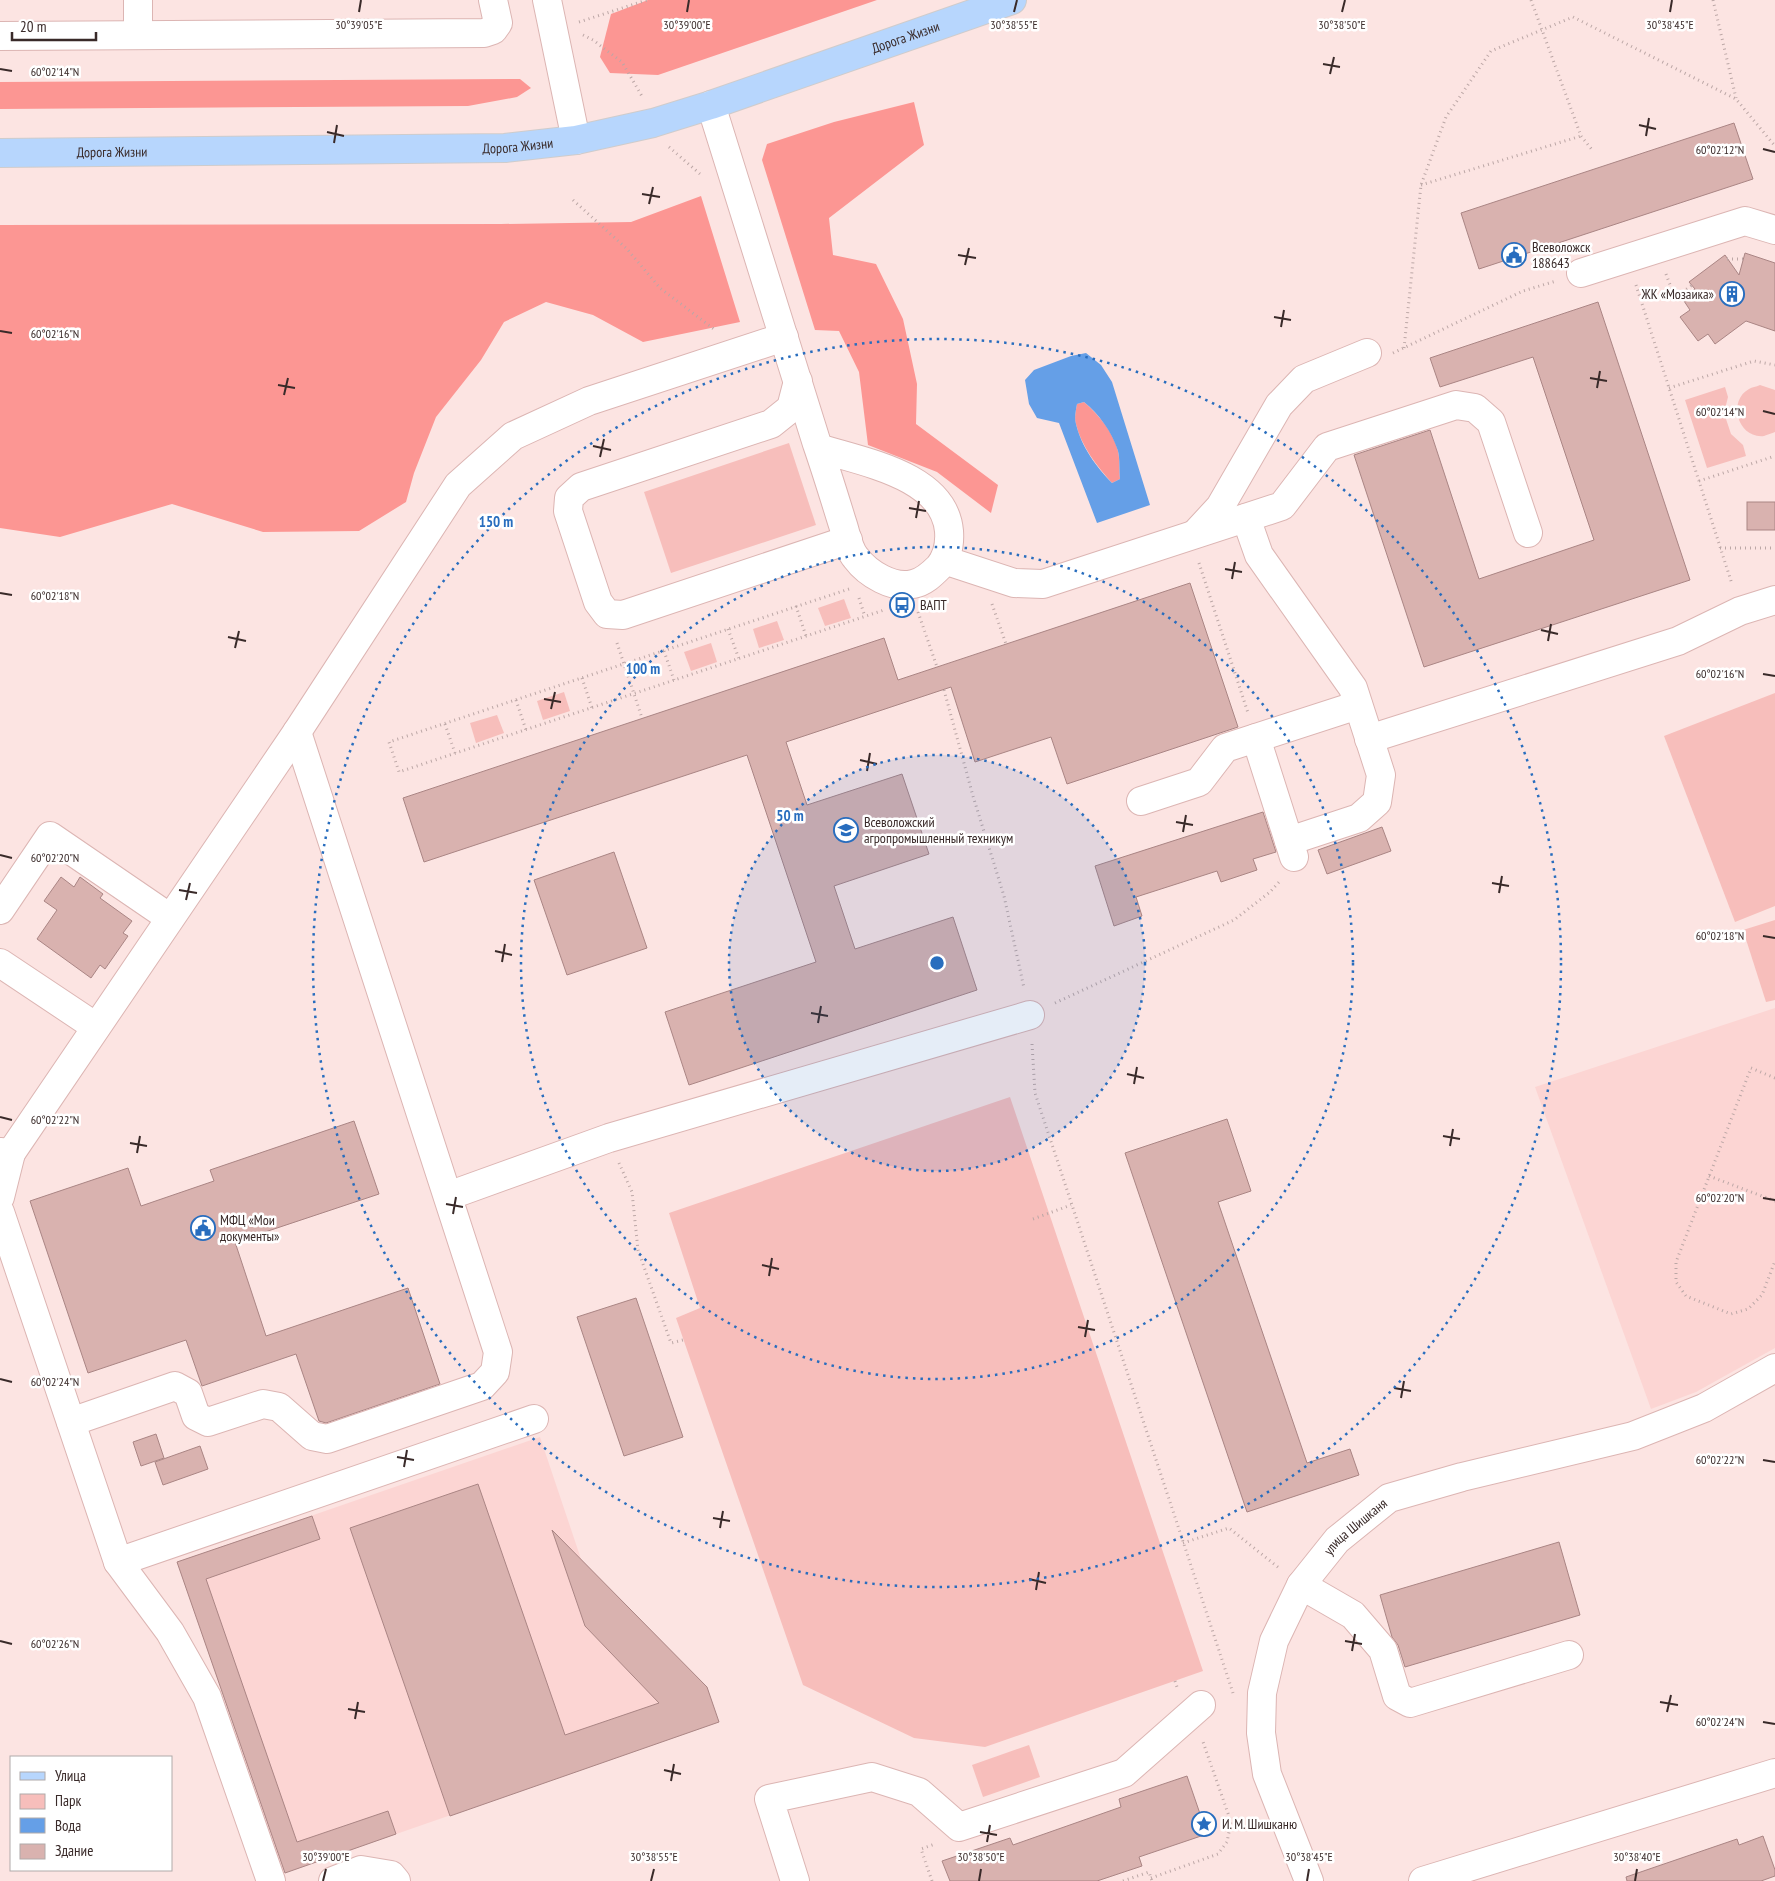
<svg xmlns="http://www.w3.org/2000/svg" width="1775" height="1881" font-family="'PT Sans Narrow',sans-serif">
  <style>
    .built { fill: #fcd5d3 }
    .green { fill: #f7bebb }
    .forest { fill: #fc9693 }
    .water { fill: #659fe7; fill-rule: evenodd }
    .building { fill: #d9b2af; stroke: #aa8584 }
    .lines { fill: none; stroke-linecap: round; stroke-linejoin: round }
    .minor-casing { stroke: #dcb5b3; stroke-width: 30 }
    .major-casing { stroke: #cfcccc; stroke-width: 30 }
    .path { stroke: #bca7a6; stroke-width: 3; stroke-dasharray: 1 4; stroke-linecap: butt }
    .minor { stroke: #fff; stroke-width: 28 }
    .major { stroke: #b7d6fd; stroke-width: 28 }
    .ticks { fill: none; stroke: #392a29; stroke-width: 2 }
    .ring { fill: none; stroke: #286dbe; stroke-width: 2.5; stroke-dasharray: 2.5 5 }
    .labels { text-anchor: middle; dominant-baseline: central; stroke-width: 5; stroke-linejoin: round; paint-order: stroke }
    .street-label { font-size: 14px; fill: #392a29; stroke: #fff }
    .poi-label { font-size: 14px; fill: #392a29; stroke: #fff; text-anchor: start }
    .ticks-label { font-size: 12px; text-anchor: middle; fill: #392a29; stroke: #fff; stroke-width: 5; stroke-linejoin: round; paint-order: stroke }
    .centre { fill: #286dbe; stroke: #fff; stroke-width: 2.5 }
    .ring-label { font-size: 15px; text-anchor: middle; font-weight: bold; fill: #286dbe; stroke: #fff; stroke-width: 5; stroke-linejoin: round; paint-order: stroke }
  </style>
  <rect width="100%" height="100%" fill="#fce4e2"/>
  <!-- built -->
  <g class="built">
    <path d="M1775,1008V1348L1696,1392L1651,1409L1535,1087Z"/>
    <path d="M540,1437L581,1559L707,1687L719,1722L284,1873L177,1562Z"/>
  </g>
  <!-- green -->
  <g class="green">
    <path d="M1760,385L1775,390V432C1772,433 1767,435 1764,436C1738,439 1727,401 1749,389C1752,387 1756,387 1760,385Z"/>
    <path d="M1725,387L1728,397L1724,413L1731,434L1743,445L1746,456L1707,468L1685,400Z"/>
    <path d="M789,443L816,525L671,573L644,492Z"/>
    <path d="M844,599L851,618L825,626L818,608Z"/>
    <path d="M777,621L784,640L759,648L753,629Z"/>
    <path d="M711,643L717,662L691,671L684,652Z"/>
    <path d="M564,692L570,711L543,720L537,701Z"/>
    <path d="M1775,693V906L1735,922L1664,736Z"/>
    <path d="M497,715L504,733L476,743L470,723Z"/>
    <path d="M1775,920V1000L1766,1002L1743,930Z"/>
    <path d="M1010,1097L1203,1671L985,1747L914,1738L803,1685L676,1318L700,1308L669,1213Z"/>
    <path d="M1029,1745L1040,1777L983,1797L972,1765Z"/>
  </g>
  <!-- forest -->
  <g class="forest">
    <path d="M648,0H877L658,75L610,73L600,57L611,14Z"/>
    <path d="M520,79L531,88L517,97L468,106L0,109V82Z"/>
    <path d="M914,102L924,145L829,218L833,255L876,264L903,319L917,384L916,424L998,485L991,513L937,472L868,445L859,372L839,331L815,330L762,160L767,144L834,122Z"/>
    <path d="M701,196L740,322L643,342L593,315L546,302L504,322L481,360L436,417L414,473L406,502L359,531L263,532L172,504L60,537L0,528V225L501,224L631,222Z"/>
    <path d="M1084,402C1099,415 1113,432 1118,451C1120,460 1119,470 1120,479L1112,483C1097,466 1081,446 1076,424C1074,418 1076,410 1077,404Z"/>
  </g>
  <!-- water -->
  <path class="water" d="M1086,353L1101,365L1112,382L1150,505L1097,523L1059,423L1037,418L1029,404L1025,380L1034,370L1071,356ZM1084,402C1099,414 1112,432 1118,451C1120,459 1119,470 1120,479L1112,483C1097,468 1081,446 1076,424C1074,418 1076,410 1077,404Z"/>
  <!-- building -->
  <g class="building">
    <path d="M1734,123L1753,179L1479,269L1461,213Z"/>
    <path d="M1745,253L1775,263V331L1746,321L1715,344L1708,334L1698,341L1680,317L1690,310L1682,298L1695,289L1689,282L1725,255L1739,275Z"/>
    <path d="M1598,302L1690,580L1424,667L1354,455L1430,430L1479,579L1594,540L1533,357L1440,387L1430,358Z"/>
    <rect x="1747" y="502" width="28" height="28"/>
    <path d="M1190,583L1238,727L1067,784L1051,737L975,762L951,687L786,742L807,805L902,774L929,854L834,886L855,949L953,917L977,990L689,1085L665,1012L816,962L747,755L424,862L403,798L884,638L898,680Z"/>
    <path d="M1263,812L1276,852L1253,859L1257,870L1221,882L1217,871L1136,897L1142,916L1114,926L1095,866Z"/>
    <path d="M1382,827L1391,851L1327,874L1318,850Z"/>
    <path d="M614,852L647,948L567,975L534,880Z"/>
    <path d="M61,877L74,887L80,877L103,894L100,898L132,921L123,933L128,936L105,969L100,965L91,978L37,939L57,910L44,901Z"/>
    <path d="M1227,1119L1251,1191L1218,1202L1307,1463L1350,1449L1359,1475L1247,1512L1125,1153Z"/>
    <path d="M354,1121L379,1194L235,1242L266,1336L408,1288L440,1384L326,1423L319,1421L296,1354L202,1386L186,1340L88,1373L30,1201L128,1168L141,1206L214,1181L210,1170Z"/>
    <path d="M636,1298L683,1437L624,1456L577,1317Z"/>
    <path d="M156,1434L164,1458L141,1466L133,1442Z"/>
    <path d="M200,1446L208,1469L163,1485L155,1462Z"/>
    <path d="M478,1484L565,1735L659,1703L585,1626L552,1530L707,1687L719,1722L450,1816L350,1528Z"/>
    <path d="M312,1516L320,1539L206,1579L297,1842L388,1811L396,1834L285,1873L177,1562Z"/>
    <path d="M1559,1542L1580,1615L1405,1667L1398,1645L1392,1637L1380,1595Z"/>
    <path d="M1187,1776L1207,1834L1139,1857L1142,1866L1097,1881H950L942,1861L1010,1838L1013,1845L1121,1807L1119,1799Z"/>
    <path d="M1763,1836L1775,1870V1876L1761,1881H1627L1626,1877L1737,1839L1739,1845Z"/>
  </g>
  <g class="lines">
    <defs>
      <g id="minor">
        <path d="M138,0V35"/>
        <path d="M547,0L576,140"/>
        <path d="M0,36L484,33L493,30L498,23L493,0"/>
        <path d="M711,105C746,218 782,331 817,444C826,470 834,496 842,522C846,533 848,549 856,558C868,574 893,589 913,584C924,582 932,574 939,567C948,556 950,544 949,531C944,475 862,462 819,448"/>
        <path d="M1581,273L1745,221L1775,230"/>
        <path d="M798,381L791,408L771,424L581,487L569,498L568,511L598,602L607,614L623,615L848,540"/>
        <path d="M1246,518L1259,555L1353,688L1381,775L1377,802L1359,818L1289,841"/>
        <path d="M1196,533L1220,507L1279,405L1304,379L1367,353"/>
        <path d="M944,560L1014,583L1043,584L1282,506L1327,447L1456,405L1475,408L1491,422L1528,533"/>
        <path d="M1256,738L1294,857"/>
        <path d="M1369,739L1678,641L1740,611L1775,600"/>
        <path d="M1141,801L1199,782L1225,748L1358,705"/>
        <path d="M0,910L50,836L170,918"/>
        <path d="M0,963L96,1027"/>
        <path d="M0,1152L11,1153L297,732L458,485L513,436L589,401L784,337"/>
        <path d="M448,1196L609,1138L1030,1015"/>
        <path d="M0,1197L11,1153"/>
        <path d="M0,1212L118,1562L170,1632L207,1697L271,1881"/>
        <path d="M71,1422L175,1386L188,1393L196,1416L208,1422L263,1404L279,1407L312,1436L327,1439L482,1386L495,1372L498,1352L297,732"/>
        <path d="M118,1562L534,1419"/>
        <path d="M1301,1585L1353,1615L1383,1650L1397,1696L1410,1703L1569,1655"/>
        <path d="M333,1881L361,1870L391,1875L396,1881"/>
        <path d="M795,1881L769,1799L872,1777L919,1792L959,1827L1124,1773L1201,1705"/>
        <path id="s1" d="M1309,1881L1267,1774L1261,1733L1262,1693L1274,1641L1301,1585L1337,1540L1389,1498L1462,1477L1633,1436L1704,1408L1775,1368"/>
        <path d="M1423,1881L1775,1773"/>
      </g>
      <g id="major">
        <path id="s2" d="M0,153L505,148L576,140L653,123L711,105L1012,0"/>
      </g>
    </defs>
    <!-- minor casing -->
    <use href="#minor" class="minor-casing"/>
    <!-- major casing -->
    <use href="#major" class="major-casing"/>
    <!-- path -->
    <g class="path">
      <path d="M1531,0L1581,136L1593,151"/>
      <path d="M1713,0L1736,98"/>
      <path d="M579,22L647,0"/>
      <path d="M583,35L593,40L622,62L643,98"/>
      <path d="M669,147L700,174"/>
      <path d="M1421,185L1581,136"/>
      <path d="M573,200L627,249L660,288L715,330"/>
      <path d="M1727,259H1744"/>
      <path d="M1666,274L1675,298L1692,285"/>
      <path d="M1636,285L1732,584"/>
      <path d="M1404,348L1421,185L1446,117L1491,51L1573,17L1736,99L1775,146"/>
      <path d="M1393,353L1523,291L1556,281"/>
      <path d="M1669,388L1754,361L1775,365"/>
      <path d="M1699,481L1775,456"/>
      <path d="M1720,548H1775"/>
      <path d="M1199,563L1248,713"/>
      <path d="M849,589L389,742L399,772L884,610"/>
      <path d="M859,598L865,617"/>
      <path d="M992,604L1006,644"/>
      <path d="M796,606L806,636"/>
      <path d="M918,612L937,667"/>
      <path d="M728,629L739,659"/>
      <path d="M617,643L642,718"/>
      <path d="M664,651L674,680"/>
      <path d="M582,678L592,708"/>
      <path d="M944,690L973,796L1004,896L1024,988"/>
      <path d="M516,700L526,730"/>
      <path d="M445,724L455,753"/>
      <path d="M1055,1003L1234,920L1270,892L1281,880"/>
      <path d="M1032,1044L1035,1093L1233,1693"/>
      <path d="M1775,1078L1751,1068L1676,1262V1282L1686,1296L1731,1314L1748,1309L1762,1295L1775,1261"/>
      <path d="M619,1163L632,1192L638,1250L671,1343L683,1340"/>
      <path d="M1709,1176L1775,1201"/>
      <path d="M1033,1219L1071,1205"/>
      <path d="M1183,1543L1229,1528L1279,1568"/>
      <path d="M1175,1681L1178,1690"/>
      <path d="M1151,1878L1218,1854L1227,1842L1231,1822L1202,1739"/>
      <path d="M932,1881L921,1849L935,1844"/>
      <path d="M1123,1881L1149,1872L1152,1881"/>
    </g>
    <!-- minor -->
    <use href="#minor" class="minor"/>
    <!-- major -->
    <use href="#major" class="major"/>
  </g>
  <!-- ticks -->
  <path class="ticks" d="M359,12L361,0M687,12L689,0M1014,12L1017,0M1342,12L1345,0M1670,12L1672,0M1323,64L1340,67M0,69L12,71M1330,74L1334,57M1639,125L1656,129M327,132L344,136M1646,136L1649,118M334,143L337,125M1763,149L1775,152M642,194L660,197M649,204L653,187M958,255L976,258M965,265L969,248M1274,317L1291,320M1281,327L1284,310M0,331L12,333M1590,378L1607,381M278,385L295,388M1597,388L1600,371M284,395L288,378M1763,411L1775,414M593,446L611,450M600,457L604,439M909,508L926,511M916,518L919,501M1225,569L1242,572M1232,579L1235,562M0,593L12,595M1541,630L1558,634M228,637L246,641M1548,641L1551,624M235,648L239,631M1763,674L1775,676M544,699L561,702M551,709L555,692M860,760L877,764M867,771L870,753M1176,822L1193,825M1183,832L1186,815M0,855L12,858M1492,883L1509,886M179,890L197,893M1499,893L1502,876M186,900L190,883M1763,936L1775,938M495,951L512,955M502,962L505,944M811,1013L828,1016M818,1023L821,1006M1127,1074L1144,1078M1134,1084L1137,1067M0,1117L12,1120M1443,1136L1460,1139M130,1143L147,1146M1450,1146L1453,1129M137,1153L140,1136M1763,1198L1775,1200M446,1204L463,1207M453,1214L456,1197M762,1265L779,1269M769,1276L772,1258M1078,1327L1095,1330M1085,1337L1088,1320M0,1379L12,1382M1394,1388L1411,1391M1401,1398L1404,1381M397,1457L414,1460M1763,1460L1775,1462M404,1467L407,1450M713,1518L730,1521M720,1528L723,1511M1029,1579L1046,1583M1036,1590L1039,1572M0,1641L12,1644M1345,1641L1362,1644M1352,1651L1355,1634M1660,1702L1678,1705M348,1709L365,1712M1667,1712L1671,1695M355,1719L358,1702M1763,1722L1775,1724M664,1770L681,1774M671,1781L674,1764M980,1832L997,1835M987,1842L990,1825M323,1881L326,1869M651,1881L654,1869M979,1881L981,1869M1307,1881L1309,1869M1635,1881L1637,1869"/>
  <!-- distance rings -->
  <circle cx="937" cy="963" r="208" fill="#286dbe" fill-opacity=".12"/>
  <g class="ring">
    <circle cx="937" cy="963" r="208"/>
    <circle cx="937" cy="963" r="416"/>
    <circle cx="937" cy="963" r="624"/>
  </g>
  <!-- icons -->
  <defs>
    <symbol id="civic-ring" viewBox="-11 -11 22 22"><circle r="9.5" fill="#fff" stroke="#286dbe" stroke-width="1.5"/><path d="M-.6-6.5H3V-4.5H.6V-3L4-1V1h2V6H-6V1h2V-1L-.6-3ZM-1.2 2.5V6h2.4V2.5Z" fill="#286dbe"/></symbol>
    <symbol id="building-ring" viewBox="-11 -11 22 22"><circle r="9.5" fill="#fff" stroke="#286dbe" stroke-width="1.5"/><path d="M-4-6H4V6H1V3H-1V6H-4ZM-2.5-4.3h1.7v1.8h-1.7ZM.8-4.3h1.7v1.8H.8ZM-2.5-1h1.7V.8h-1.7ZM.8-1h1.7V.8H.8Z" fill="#286dbe"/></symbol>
    <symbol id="bus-ring" viewBox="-11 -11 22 22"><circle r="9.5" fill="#fff" stroke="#286dbe" stroke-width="1.5"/><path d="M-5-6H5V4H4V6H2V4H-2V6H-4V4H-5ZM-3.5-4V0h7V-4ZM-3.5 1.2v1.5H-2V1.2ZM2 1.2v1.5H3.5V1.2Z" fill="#286dbe"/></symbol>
    <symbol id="university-ring" viewBox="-11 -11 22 22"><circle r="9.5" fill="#fff" stroke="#286dbe" stroke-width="1.5"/><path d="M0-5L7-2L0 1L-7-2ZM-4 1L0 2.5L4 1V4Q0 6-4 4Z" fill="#286dbe"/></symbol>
    <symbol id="sight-ring" viewBox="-11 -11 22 22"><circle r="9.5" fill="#fff" stroke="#286dbe" stroke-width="1.5"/><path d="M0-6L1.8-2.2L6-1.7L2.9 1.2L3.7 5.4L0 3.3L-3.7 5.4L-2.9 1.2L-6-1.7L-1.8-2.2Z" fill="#286dbe"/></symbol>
  </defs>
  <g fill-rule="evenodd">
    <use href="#civic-ring" x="1500" y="241" width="28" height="28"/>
    <use href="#building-ring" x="1718" y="280" width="28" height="28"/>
    <use href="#bus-ring" x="888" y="591" width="28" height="28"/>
    <use href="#university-ring" x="832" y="816" width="28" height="28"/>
    <use href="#civic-ring" x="189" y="1214" width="28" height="28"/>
    <use href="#sight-ring" x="1190" y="1810" width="28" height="28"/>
  </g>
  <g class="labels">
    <!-- street labels -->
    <g class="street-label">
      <text stroke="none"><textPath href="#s2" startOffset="922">Дорога Жизни</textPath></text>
      <text stroke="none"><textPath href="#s2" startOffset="518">Дорога Жизни</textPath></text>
      <text stroke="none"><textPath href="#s2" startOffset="112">Дорога Жизни</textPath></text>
      <text stroke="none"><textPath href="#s1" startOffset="392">улица Шишканя</textPath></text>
    </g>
    <!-- poi labels -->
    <g class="poi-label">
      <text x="1532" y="247">Всеволожск<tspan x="1532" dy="16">188643</tspan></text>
      <text x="1714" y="294" text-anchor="end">ЖК «Мозаика»</text>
      <text x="920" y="605">ВАПТ</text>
      <text x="864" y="822">Всеволожский<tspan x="864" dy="16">агропромышленный техникум</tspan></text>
      <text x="220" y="1220">МФЦ «Мои<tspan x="220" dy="16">документы»</tspan></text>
      <text x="1222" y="1824">И. М. Шишканю</text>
    </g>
  </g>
  <g class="ticks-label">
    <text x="359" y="29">30°39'05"E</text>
    <text x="687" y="29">30°39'00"E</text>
    <text x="1014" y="29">30°38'55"E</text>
    <text x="1342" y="29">30°38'50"E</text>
    <text x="1670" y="29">30°38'45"E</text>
    <text x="55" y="76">60°02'14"N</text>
    <text x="1720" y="154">60°02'12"N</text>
    <text x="55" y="338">60°02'16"N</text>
    <text x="1720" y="416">60°02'14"N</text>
    <text x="55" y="600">60°02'18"N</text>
    <text x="1720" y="678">60°02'16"N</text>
    <text x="55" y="862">60°02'20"N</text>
    <text x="1720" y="940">60°02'18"N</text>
    <text x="55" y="1124">60°02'22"N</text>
    <text x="1720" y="1202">60°02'20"N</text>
    <text x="55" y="1386">60°02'24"N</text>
    <text x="1720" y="1464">60°02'22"N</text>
    <text x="55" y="1648">60°02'26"N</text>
    <text x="1720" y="1726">60°02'24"N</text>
    <text x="326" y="1861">30°39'00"E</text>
    <text x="654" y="1861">30°38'55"E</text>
    <text x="981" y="1861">30°38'50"E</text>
    <text x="1309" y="1861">30°38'45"E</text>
    <text x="1637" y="1861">30°38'40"E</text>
  </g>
  <circle cx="937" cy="963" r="8" class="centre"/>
  <g class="ring-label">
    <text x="496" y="527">150 m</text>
    <text x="643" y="674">100 m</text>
    <text x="790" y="821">50 m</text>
  </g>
  <!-- legend -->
  <rect x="10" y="1756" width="162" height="115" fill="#ffffff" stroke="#b0aaa9"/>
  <rect x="20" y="1772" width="25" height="8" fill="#b7d6fd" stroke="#b0aaa9"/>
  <text x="55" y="1781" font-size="15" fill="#392a29">Улица</text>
  <rect x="20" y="1794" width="25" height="15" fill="#f7bebb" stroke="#b0aaa9"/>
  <text x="55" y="1806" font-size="15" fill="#392a29">Парк</text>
  <rect x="20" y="1818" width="25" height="15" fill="#659fe7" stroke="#b0aaa9"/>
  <text x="55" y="1831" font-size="15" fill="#392a29">Вода</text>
  <rect x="20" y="1844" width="25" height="15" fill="#d9b2af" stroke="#b0aaa9"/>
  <text x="55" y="1856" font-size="15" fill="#392a29">Здание</text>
  <!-- scale -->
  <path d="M12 32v8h84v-8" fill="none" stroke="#392a29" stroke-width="2.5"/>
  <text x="20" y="32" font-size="15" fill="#392a29" stroke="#ffffff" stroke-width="4" paint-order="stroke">20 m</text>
</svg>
